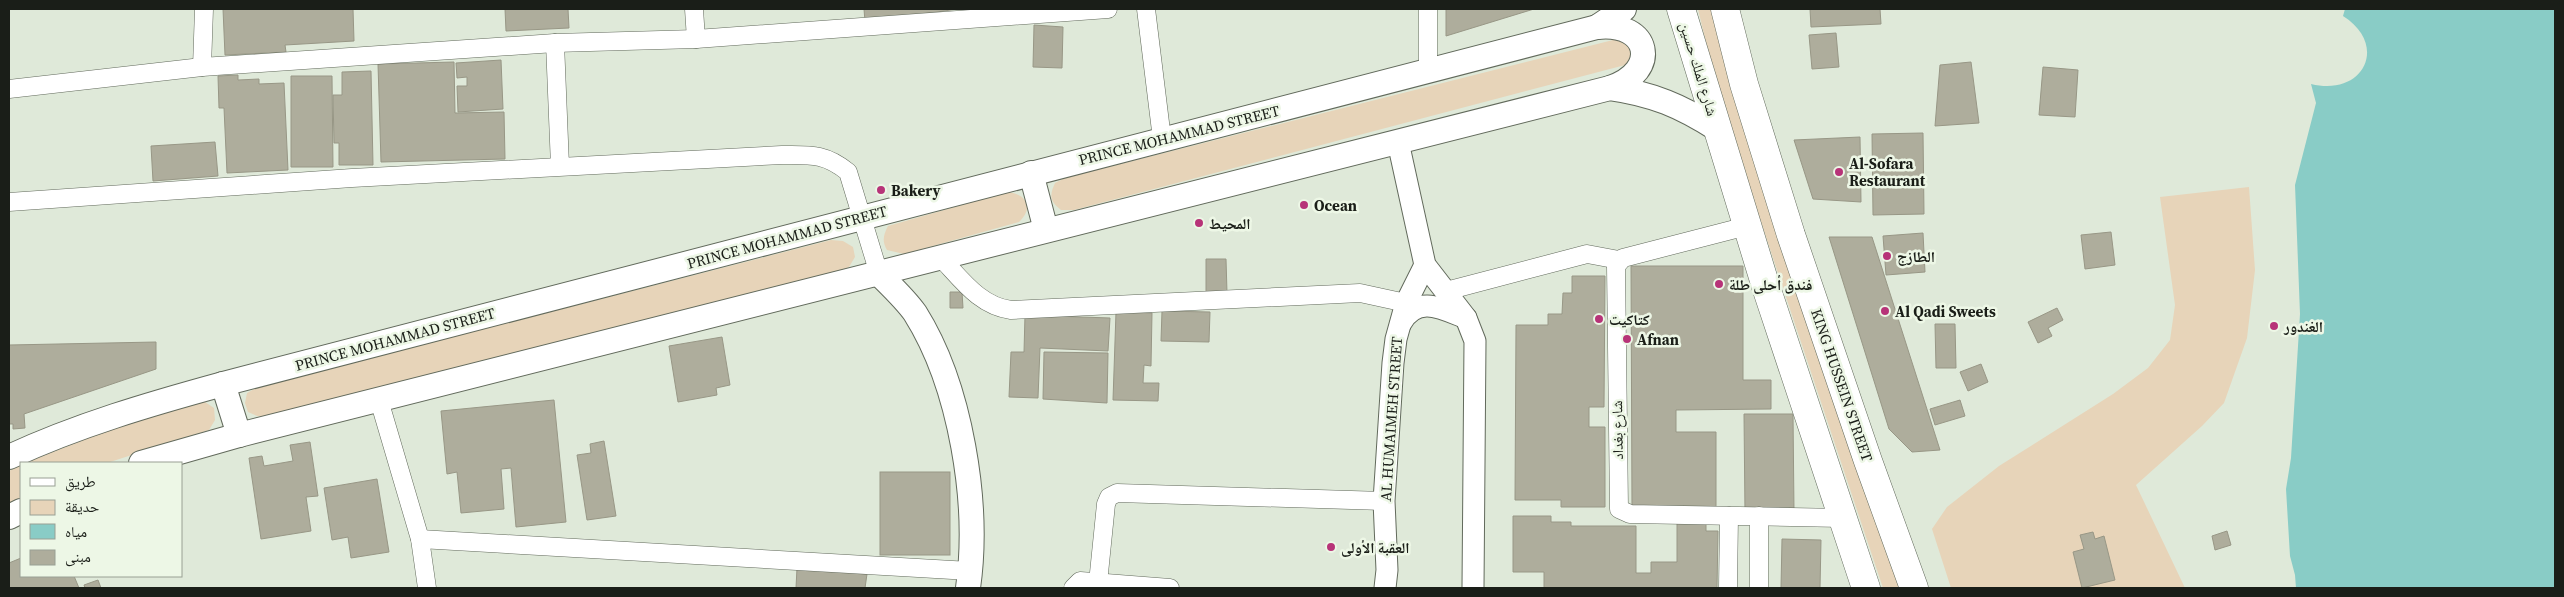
<svg xmlns="http://www.w3.org/2000/svg" width="2564" height="597" font-family="'Source Serif 4','Noto Naskh Arabic',serif">
  <style>
    .green { fill: #e7d4b9 }
    .water { fill: #89ccc6 }
    .building { fill: #aead9c; stroke: #989786 }
    .lines { fill: none; stroke-linecap: round; stroke-linejoin: round }
    .minor-casing { stroke: #626a5c; stroke-width: 19 }
    .tertiary-casing { stroke: #626a5c; stroke-width: 23 }
    .secondary-casing { stroke: #626a5c; stroke-width: 26 }
    .trunk-casing { stroke: #626a5c; stroke-width: 29 }
    .minor { stroke: #fff; stroke-width: 18 }
    .tertiary { stroke: #fff; stroke-width: 21 }
    .secondary { stroke: #fff; stroke-width: 24 }
    .trunk { stroke: #fff; stroke-width: 28 }
    .poi-dot { fill: #b73378; stroke: #edf7e6; stroke-width: 2 }
    .labels { text-anchor: middle; dominant-baseline: central; stroke-width: 5; stroke-linejoin: round; paint-order: stroke }
    .street-label { font-size: 15px; fill: #1a1e18; stroke: #edf7e6 }
    .poi-label { font-size: 15px; font-weight: bold; fill: #1a1e18; stroke: #edf7e6; text-anchor: start }
  </style>
  <rect width="100%" height="100%" fill="#dfe9d9"/>
  <!-- green -->
  <g class="green">
    <path d="M1698,9H1715L1733,89L1899,588H1883L1718,93Z"/>
    <path d="M1613,40H1622L1634,48L1629,64L1074,210H1061C1050,201 1049,196 1055,183L1065,178Z"/>
    <path d="M2249,187L2255,270L2247,338L2224,403L2202,426L2136,485L2185,588H1951L1932,529L1947,507L1999,466L2113,394L2148,368L2170,340L2175,305L2160,197Z"/>
    <path d="M1007,192C1027,194 1034,208 1019,222L904,254L887,250C882,241 883,236 888,226Z"/>
    <path d="M831,240L843,241L853,247L855,257L849,267L838,272L270,417L257,416L248,412L245,403L247,393L258,387Z"/>
    <path d="M205,402L214,408L215,420L209,430L107,463H25L116,427L192,403Z"/>
    <path d="M21,465V499L9,504V471Z"/>
  </g>
  <!-- water -->
  <path class="water" d="M2345,9H2555V588H2296L2295,575L2290,556L2286,489L2291,458L2300,314L2295,185L2316,103L2311,84C2364,97 2389,45 2343,16Z"/>
  <!-- building -->
  <g class="building">
    <path d="M223,9H353L354,41L285,45L286,52L225,55Z"/>
    <path d="M505,9H568L569,28L506,31Z"/>
    <path d="M864,9H958L865,22Z"/>
    <path d="M1446,9H1534L1446,36Z"/>
    <path d="M1810,9H1880L1881,24L1811,27Z"/>
    <path d="M1034,25L1063,27L1062,68L1033,67Z"/>
    <path d="M1836,33L1839,67L1812,69L1809,35Z"/>
    <path d="M501,60L503,109L458,112L457,86H467V77L457,78L456,63Z"/>
    <path d="M454,62L455,113L504,112L505,159L381,162L378,64Z"/>
    <path d="M1971,62L1979,123L1935,126L1940,65Z"/>
    <path d="M2043,67L2078,70L2075,117L2039,115Z"/>
    <path d="M371,71L373,165H339V143H334L333,95H342V72Z"/>
    <path d="M238,75V80L259,79V84L284,83L288,170L227,173L224,108H219L218,76Z"/>
    <path d="M291,76H332L333,167H291Z"/>
    <path d="M1923,133L1924,214L1873,215L1872,134Z"/>
    <path d="M1860,137L1861,202L1813,199L1794,140Z"/>
    <path d="M215,142L218,176L153,181L151,146Z"/>
    <path d="M2111,232L2115,265L2085,269L2081,235Z"/>
    <path d="M1923,233L1925,272L1886,275L1883,236Z"/>
    <path d="M1829,237H1872L1940,450L1912,452L1889,429Z"/>
    <path d="M1206,259H1226L1227,293H1206Z"/>
    <path d="M1631,266H1743V380H1771V409L1676,410V432H1716V508L1632,509Z"/>
    <path d="M1572,276H1605L1604,407H1589V427H1605V507H1561V500H1515L1516,325H1548V314H1562L1563,293H1572Z"/>
    <path d="M950,292H962L963,308H950Z"/>
    <path d="M2057,308L2063,320L2048,328L2052,336L2038,343L2028,322Z"/>
    <path d="M1162,311L1210,312L1209,342L1161,341Z"/>
    <path d="M1116,312L1152,313L1151,366L1144,365L1143,383H1159L1158,401L1113,400Z"/>
    <path d="M1025,315L1110,318L1108,351L1040,348L1038,398L1009,397L1011,352H1024Z"/>
    <path d="M1935,324H1955L1956,368H1936Z"/>
    <path d="M722,337L730,385L716,388L717,395L678,402L669,346Z"/>
    <path d="M156,342V369L24,414L25,428L13,429V424H9V345Z"/>
    <path d="M1044,352L1108,353L1107,403L1043,399Z"/>
    <path d="M1981,364L1988,382L1968,391L1960,372Z"/>
    <path d="M554,400L566,522L516,527L511,468L501,469L504,509L461,513L457,472L447,474L441,411Z"/>
    <path d="M1960,400L1965,416L1935,425L1930,409Z"/>
    <path d="M1744,414H1793L1794,512L1745,513Z"/>
    <path d="M604,441L616,516L587,520L577,455L591,453L590,444Z"/>
    <path d="M310,442L318,496L306,497L311,531L261,539L249,458L262,456L264,466L293,461L290,445Z"/>
    <rect x="880" y="472" width="70" height="83"/>
    <path d="M377,479L389,552L351,558L348,537L332,540L324,488Z"/>
    <path d="M1513,516H1551V522H1571V526H1636V573H1651V562H1677V518L1706,519V531H1718L1717,588H1544V572H1513Z"/>
    <path d="M2227,531L2231,545L2215,550L2212,536Z"/>
    <path d="M2093,532L2095,539L2104,536L2115,580L2082,588L2073,552L2084,549L2080,535Z"/>
    <path d="M1782,539L1821,540L1820,588H1781Z"/>
    <path d="M21,558V576H74L79,588H9V563Z"/>
    <path d="M797,568L867,574L865,588H796Z"/>
    <path d="M98,580L101,588H85L84,585Z"/>
  </g>
  <g class="lines">
    <defs>
      <g id="minor">
        <path d="M694,9L696,39"/>
        <path d="M1146,9L1162,139"/>
        <path d="M1428,9V71"/>
        <path d="M555,43L560,166"/>
        <path d="M202,67L204,9"/>
        <path d="M9,89L202,67L555,43L696,39L1108,9"/>
        <path d="M9,202L352,178L782,155C810,155 825,153 848,172L879,274"/>
        <path d="M1747,226L1623,258L1616,266L1619,509L1630,514L1842,518"/>
        <path d="M941,258C962,280 980,306 1011,310L1360,293L1406,303"/>
        <path d="M1446,291L1587,254L1619,260"/>
        <path d="M379,400L420,539L427,588"/>
        <path d="M420,539L970,571"/>
        <path d="M1098,583L1106,504L1109,497L1117,493L1384,501"/>
        <path d="M1073,588L1080,581L1170,588"/>
        <path d="M1728,588L1729,516"/>
        <path d="M1759,588V516"/>
      </g>
      <g id="tertiary">
        <path d="M1398,142L1425,265L1466,318L1475,341L1473,588"/>
        <path d="M1401,323C1417,294 1443,309 1466,318"/>
        <path d="M1385,588L1387,570L1384,501L1393,363L1396,339L1406,303L1425,265"/>
      </g>
      <g id="secondary">
        <path d="M1597,27C1650,21 1661,71 1610,88"/>
        <path d="M1031,173L1046,230"/>
        <path d="M879,274C891,286 905,299 915,313C961,386 980,504 968,588"/>
        <path d="M223,384L239,435"/>
        <path d="M9,457C78,425 150,404 223,384L1597,27L1624,9"/>
        <path d="M141,463L239,435L1610,88C1653,94 1681,106 1717,129"/>
        <path d="M9,517L21,511"/>
      </g>
      <g id="trunk">
        <path d="M1681,9L1766,287L1866,588"/>
        <path d="M1725,9L1744,84L1791,235L1868,461L1914,588"/>
      </g>
    </defs>
    <!-- minor casing -->
    <use href="#minor" class="minor-casing"/>
    <!-- tertiary casing -->
    <use href="#tertiary" class="tertiary-casing"/>
    <!-- secondary casing -->
    <use href="#secondary" class="secondary-casing"/>
    <!-- trunk casing -->
    <use href="#trunk" class="trunk-casing"/>
    <!-- minor -->
    <use href="#minor" class="minor"/>
    <!-- tertiary -->
    <use href="#tertiary" class="tertiary"/>
    <!-- secondary -->
    <use href="#secondary" class="secondary"/>
    <!-- trunk -->
    <use href="#trunk" class="trunk"/>
  </g>
  <!-- markers -->
  <g class="poi-dot">
    <circle cx="1839" cy="172" r="5"/>
    <circle cx="881" cy="190" r="5"/>
    <circle cx="1304" cy="205" r="5"/>
    <circle cx="1199" cy="223" r="5"/>
    <circle cx="1887" cy="256" r="5"/>
    <circle cx="1719" cy="284" r="5"/>
    <circle cx="1885" cy="311" r="5"/>
    <circle cx="1599" cy="319" r="5"/>
    <circle cx="2274" cy="326" r="5"/>
    <circle cx="1627" cy="339" r="5"/>
    <circle cx="1331" cy="547" r="5"/>
  </g>
  <g class="labels">
    <!-- street labels -->
    <g class="street-label">
      <text transform="translate(1699 69) rotate(73)">شارع الملك حسين</text>
      <text transform="translate(1179 135) rotate(-14)">PRINCE MOHAMMAD STREET</text>
      <text transform="translate(787 237) rotate(-15)">PRINCE MOHAMMAD STREET</text>
      <text transform="translate(395 339) rotate(-15)">PRINCE MOHAMMAD STREET</text>
      <text transform="translate(1842 385) rotate(71)">KING HUSSEIN STREET</text>
      <text transform="translate(1391 419) rotate(-86)">AL HUMAIMEH STREET</text>
      <text transform="translate(1617 430) rotate(-91)">شارع بغداد</text>
    </g>
    <!-- poi labels -->
    <g class="poi-label">
      <text x="1849" y="163">Al-Sofara<tspan x="1849" dy="17">Restaurant</tspan></text>
      <text x="891" y="190">Bakery</text>
      <text x="1314" y="205">Ocean</text>
      <text x="1209" y="223">المحيط</text>
      <text x="1897" y="256">الطازج</text>
      <text x="1729" y="284">فندق أحلى طلة</text>
      <text x="1895" y="311">Al Qadi Sweets</text>
      <text x="1609" y="319">كتاكيت</text>
      <text x="2284" y="326">الغندور</text>
      <text x="1637" y="339">Afnan</text>
      <text x="1341" y="547">العقبة الأولى</text>
    </g>
  </g>
  <!-- border -->
  <rect width="2564" height="597" fill="none" stroke="#1a1e18" stroke-width="20"/>
  <!-- legend -->
  <rect x="20" y="462" width="162" height="115" fill="#edf7e6" stroke="#99a094"/>
  <rect x="30" y="478" width="25" height="8" fill="#ffffff" stroke="#99a094"/>
  <text x="65" y="487" font-size="15" fill="#1a1e18">طريق</text>
  <rect x="30" y="500" width="25" height="15" fill="#e7d4b9" stroke="#99a094"/>
  <text x="65" y="512" font-size="15" fill="#1a1e18">حديقة</text>
  <rect x="30" y="524" width="25" height="15" fill="#89ccc6" stroke="#99a094"/>
  <text x="65" y="537" font-size="15" fill="#1a1e18">مياه</text>
  <rect x="30" y="550" width="25" height="15" fill="#aead9c" stroke="#99a094"/>
  <text x="65" y="562" font-size="15" fill="#1a1e18">مبنى</text>
</svg>
